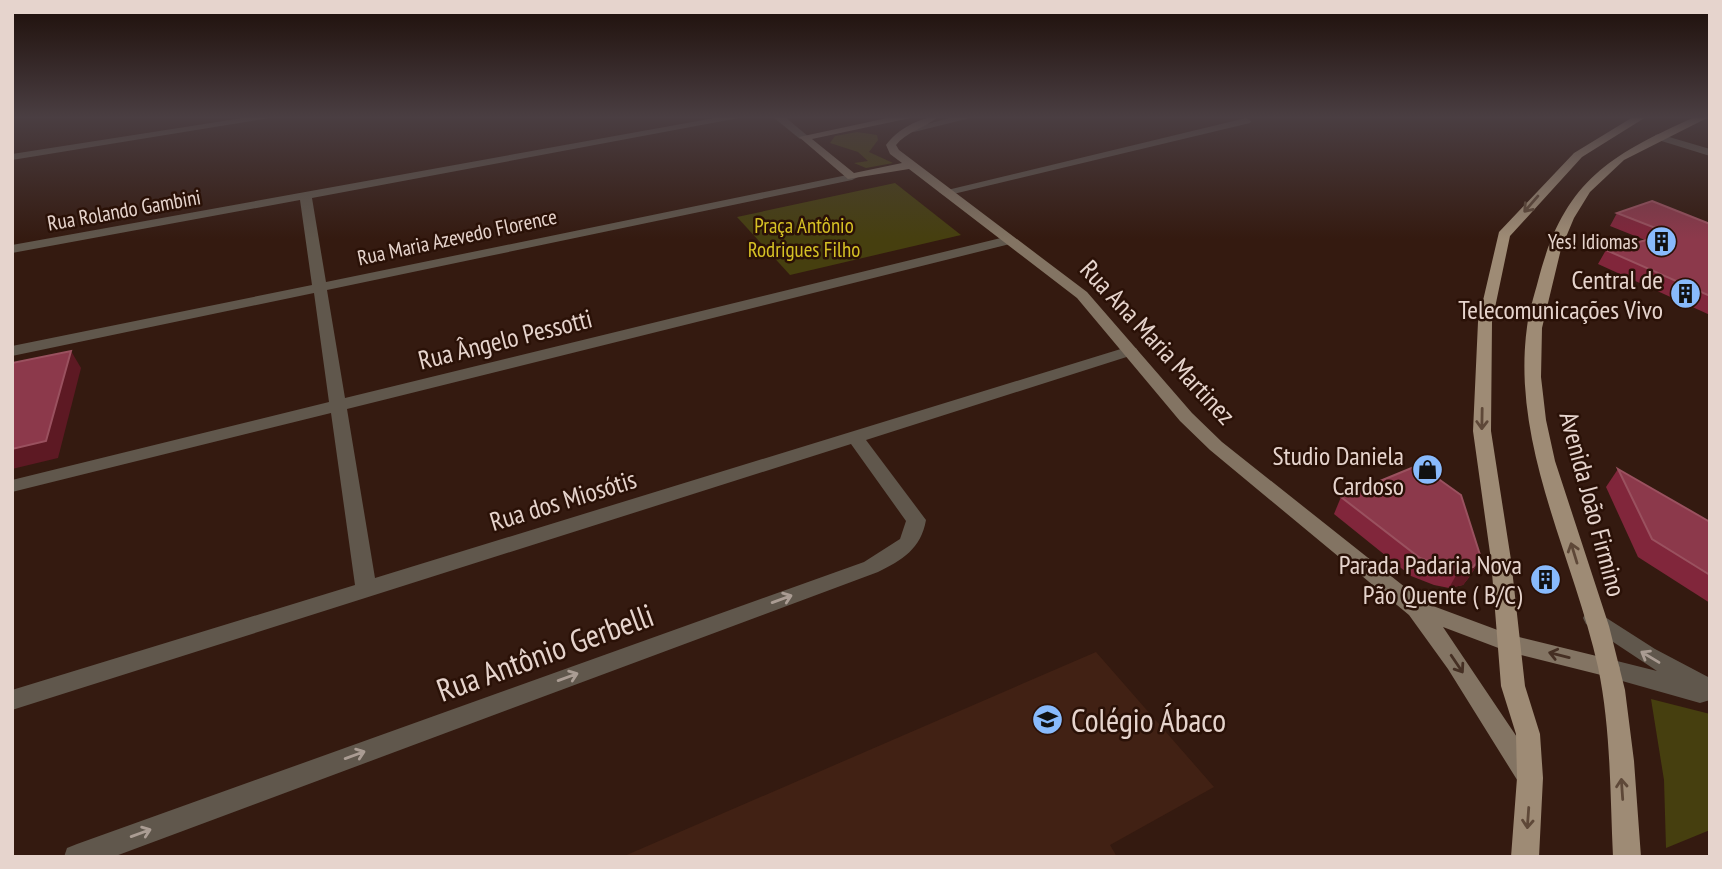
<svg xmlns="http://www.w3.org/2000/svg" width="1722" height="869" font-family="'PT Sans Narrow',sans-serif">
  <style>
    .built { fill: #412114 }
    .green { fill: #463f0f }
    .lines { fill: none; stroke-linecap: round; stroke-linejoin: round }
    .street { fill: #60574c; fill-rule: evenodd }
    .secondary { fill: #837463; fill-rule: evenodd }
    .primary { fill: #9e8b75; fill-rule: evenodd }
    .wall { fill: #81263b }
    .shaded-wall { fill: #5d1923 }
    .building { fill: #8c394b; stroke: #9a515f; stroke-width: 2 }
    .oneway { stroke: #5e4838 }
    .oneway2 { stroke: #aa9c93 }
    .oneway3 { stroke: #452f23 }
    .labels { text-anchor: middle; dominant-baseline: central; stroke-width: 5; stroke-linejoin: round; paint-order: stroke }
    .far-street-label { font-size: 21px; fill: #e6d4cd; stroke: #2a1107 }
    .far-park-label { font-size: 21px; fill: #d6c125; stroke: #2a1107 }
    .far-poi-label { font-size: 21px; fill: #e6d4cd; stroke: #2a1107; text-anchor: end }
    .poi-label { font-size: 26px; fill: #e6d4cd; stroke: #2a1107; text-anchor: end }
    .street-label { font-size: 26px; fill: #e6d4cd; stroke: #2a1107 }
    .near-street-label { font-size: 32px; fill: #e6d4cd; stroke: #2a1107 }
    .near-poi-label { font-size: 32px; fill: #e6d4cd; stroke: #2a1107; text-anchor: start }
  </style>
  <rect width="100%" height="100%" fill="#341a10"/>
  <!-- built -->
  <path class="built" d="M1096,652L1214,787L1110,845L1117,857H622Z"/>
  <!-- green -->
  <g class="green">
    <path d="M857,132L877,135L878,140L869,152L893,163L866,168L854,163L868,161L858,152L830,143L835,136Z"/>
    <path d="M895,183L961,235L790,275L737,217Z"/>
    <path d="M1651,699L1710,714V830L1666,848L1664,780Z"/>
  </g>
  <g class="lines">
    <!-- street -->
    <g class="street">
      <path d="M249,117H276L12,160V154Z"/>
      <path d="M720,117H744L312,198L326,282L852,174L858,177L852,180L327,290L345,398L1009,236L1016,240L1014,243L347,409L375,578L1124,348H1136L1138,351L1136,354L866,440L926,520C921,549 902,560 878,572L113,857H64L67,848L77,844L864,562L900,539L906,521L851,444L12,710V690L355,585L331,413L12,492V480L329,402L314,293L12,356V346L312,285L300,200L12,253V245Z"/>
      <path d="M773,117H785L809,137L800,139Z"/>
      <path d="M953,117H974L914,132L909,129Z"/>
      <path d="M1246,118L1251,121L1250,123L945,196L939,192Z"/>
      <path d="M1659,134L1710,149V156L1655,139V135Z"/>
      <path d="M1594,610L1655,649L1710,678V700L1700,703L1601,675L1598,668L1601,661L1609,659L1657,671L1586,624L1583,618L1586,612Z"/>
    </g>
    <!-- secondary -->
    <path class="secondary" d="M892,117H915L812,139L854,173L902,163L890,154L886,145C897,130 919,117 938,117C925,128 906,132 896,145L899,150L1087,292L1192,413L1222,442L1425,603L1511,635L1617,661L1620,668L1617,675L1609,677L1509,652L1443,627L1537,767L1541,775L1537,783L1528,787L1519,783L1448,669L1409,615L1210,450L1180,421L1077,298L909,169L848,179L799,137Z"/>
    <!-- primary -->
    <g class="primary">
      <path d="M1633,117H1646L1582,157L1510,236L1492,322L1491,431L1511,560L1525,686L1540,734L1543,778L1539,857H1511L1517,778L1516,734L1501,686L1491,560L1473,431L1478,322L1499,232L1574,153Z"/>
      <path d="M1695,117H1709L1624,160L1590,192L1574,218L1561,249L1542,328L1541,377L1546,420L1555,461L1609,626L1625,690L1634,761L1641,857H1613C1610,794 1611,729 1598,667C1573,555 1511,445 1527,327C1529,311 1534,296 1538,281C1563,183 1607,156 1695,117Z"/>
    </g>
  </g>
  <!-- wall -->
  <g class="wall">
    <path d="M1617,213L1710,224V315L1598,264L1606,250L1645,240L1610,226Z"/>
    <path d="M1618,469L1710,522V603L1638,557L1606,487Z"/>
    <path d="M1341,497L1481,558L1470,576L1463,585L1449,588L1434,585L1411,576L1334,514Z"/>
  </g>
  <!-- shaded-wall -->
  <g class="shaded-wall">
    <path d="M71,351L81,368L58,458L12,469V449Z"/>
    <path d="M1481,558L1470,576L1463,585L1449,588L1459,570Z"/>
  </g>
  <!-- building -->
  <g class="building">
    <path d="M1652,201L1710,224V296L1606,250L1671,234L1617,213Z"/>
    <path d="M71,351L46,441L12,449V363Z"/>
    <path d="M1419,465L1461,495L1481,558L1473,567L1459,570L1444,567L1420,558L1341,497Z"/>
    <path d="M1618,469L1710,522V575L1652,539Z"/>
  </g>
  <!-- one-way arrows -->
  <defs><path id="oneway-shaft" d="M-6 0H5M1.5-3L5.5 0L1.5 3" fill="none" stroke-width="1.6" stroke-linecap="round" stroke-linejoin="round" transform="scale(1.75)"/></defs>
  <g class="oneway">
    <use href="#oneway-shaft" transform="translate(1531 204) rotate(131)"/>
    <use href="#oneway-shaft" transform="translate(1482 419) rotate(91)"/>
    <use href="#oneway-shaft" transform="translate(1574 553) rotate(-107)"/>
    <use href="#oneway-shaft" transform="translate(1622 789) rotate(-94)"/>
    <use href="#oneway-shaft" transform="translate(1528 818) rotate(94)"/>
  </g>
  <g class="oneway2">
    <use href="#oneway-shaft" transform="translate(782 599) rotate(-20)"/>
    <use href="#oneway-shaft" transform="translate(1650 657) rotate(-149)"/>
    <use href="#oneway-shaft" transform="translate(568 677) rotate(-20)"/>
    <use href="#oneway-shaft" transform="translate(355 755) rotate(-20)"/>
    <use href="#oneway-shaft" transform="translate(141 833) rotate(-20)"/>
  </g>
  <g class="oneway3">
    <use href="#oneway-shaft" transform="translate(1559 655) rotate(-166)"/>
    <use href="#oneway-shaft" transform="translate(1457 664) rotate(56)"/>
  </g>
  <!-- sky -->
  <linearGradient id="sky" x2="0" y2="1"><stop stop-color="#1d0e09"/><stop offset="0.49" stop-color="#4a3e42"/><stop offset="1" stop-color="#4a3e42" stop-opacity="0"/></linearGradient>
  <rect width="1722" height="239" fill="url(#sky)"/>
  <!-- icons -->
  <defs>
    <symbol id="building-disc" viewBox="-11 -11 22 22"><circle r="9.5" fill="#88bafc" stroke="#2a1107"/><path d="M-4-6H4V6H1V3H-1V6H-4ZM-2.5-4.3h1.7v1.8h-1.7ZM.8-4.3h1.7v1.8H.8ZM-2.5-1h1.7V.8h-1.7ZM.8-1h1.7V.8H.8Z" fill="#111"/></symbol>
    <symbol id="shop-disc" viewBox="-11 -11 22 22"><circle r="9.5" fill="#88bafc" stroke="#2a1107"/><path d="M-5-2.5h2.3a2.7 3.5 0 0 1 5.4 0H5L5.5 6h-11ZM-1.5-2.5h3a1.5 2.3 0 0 0-3 0Z" fill="#111"/></symbol>
    <symbol id="school-disc" viewBox="-11 -11 22 22"><circle r="9.5" fill="#88bafc" stroke="#2a1107"/><path d="M0-5L7-2L0 1L-7-2ZM-4 1L0 2.5L4 1V4Q0 6-4 4Z" fill="#111"/></symbol>
  </defs>
  <g fill-rule="evenodd">
    <use href="#building-disc" x="1644" y="224" width="35" height="35"/>
    <use href="#building-disc" x="1668" y="276" width="35" height="35"/>
    <use href="#shop-disc" x="1410" y="452" width="35" height="35"/>
    <use href="#building-disc" x="1528" y="562" width="35" height="35"/>
    <use href="#school-disc" x="1030" y="702" width="35" height="35"/>
  </g>
  <g class="labels">
    <!-- far-street labels -->
    <g class="far-street-label">
      <text transform="translate(124 210) rotate(-10)">Rua Rolando Gambini</text>
      <text transform="translate(457 237) rotate(-12)">Rua Maria Azevedo Florence</text>
    </g>
    <!-- far-park labels -->
    <g class="far-park-label">
      <text x="804" y="225">Praça Antônio<tspan x="804" dy="24">Rodrigues Filho</tspan></text>
    </g>
    <!-- far-poi labels -->
    <g class="far-poi-label">
      <text x="1638" y="241">Yes! Idiomas</text>
    </g>
    <!-- poi labels -->
    <g class="poi-label">
      <text x="1663" y="279">Central de<tspan x="1663" dy="30">Telecomunicações Vivo</tspan></text>
      <text x="1404" y="455">Studio Daniela<tspan x="1404" dy="30">Cardoso</tspan></text>
      <text x="1522" y="564">Parada Padaria Nova<tspan x="1522" dy="30">Pão Quente ( B/C)</tspan></text>
    </g>
    <!-- street labels -->
    <g class="street-label">
      <text transform="translate(505 339) rotate(-14)">Rua Ângelo Pessotti</text>
      <text transform="translate(1158 342) rotate(47)">Rua Ana Maria Martinez</text>
      <text transform="translate(563 500) rotate(-17)">Rua dos Miosótis</text>
      <text transform="translate(1593 504) rotate(75)">Avenida João Firmino</text>
    </g>
    <!-- near-street labels -->
    <g class="near-street-label">
      <text transform="translate(545 652) rotate(-20)">Rua Antônio Gerbelli</text>
    </g>
    <!-- near-poi labels -->
    <g class="near-poi-label">
      <text x="1071" y="720">Colégio Ábaco</text>
    </g>
  </g>
  <!-- border -->
  <rect width="1722" height="869" fill="none" stroke="#e6d4cd" stroke-width="28"/>
</svg>
